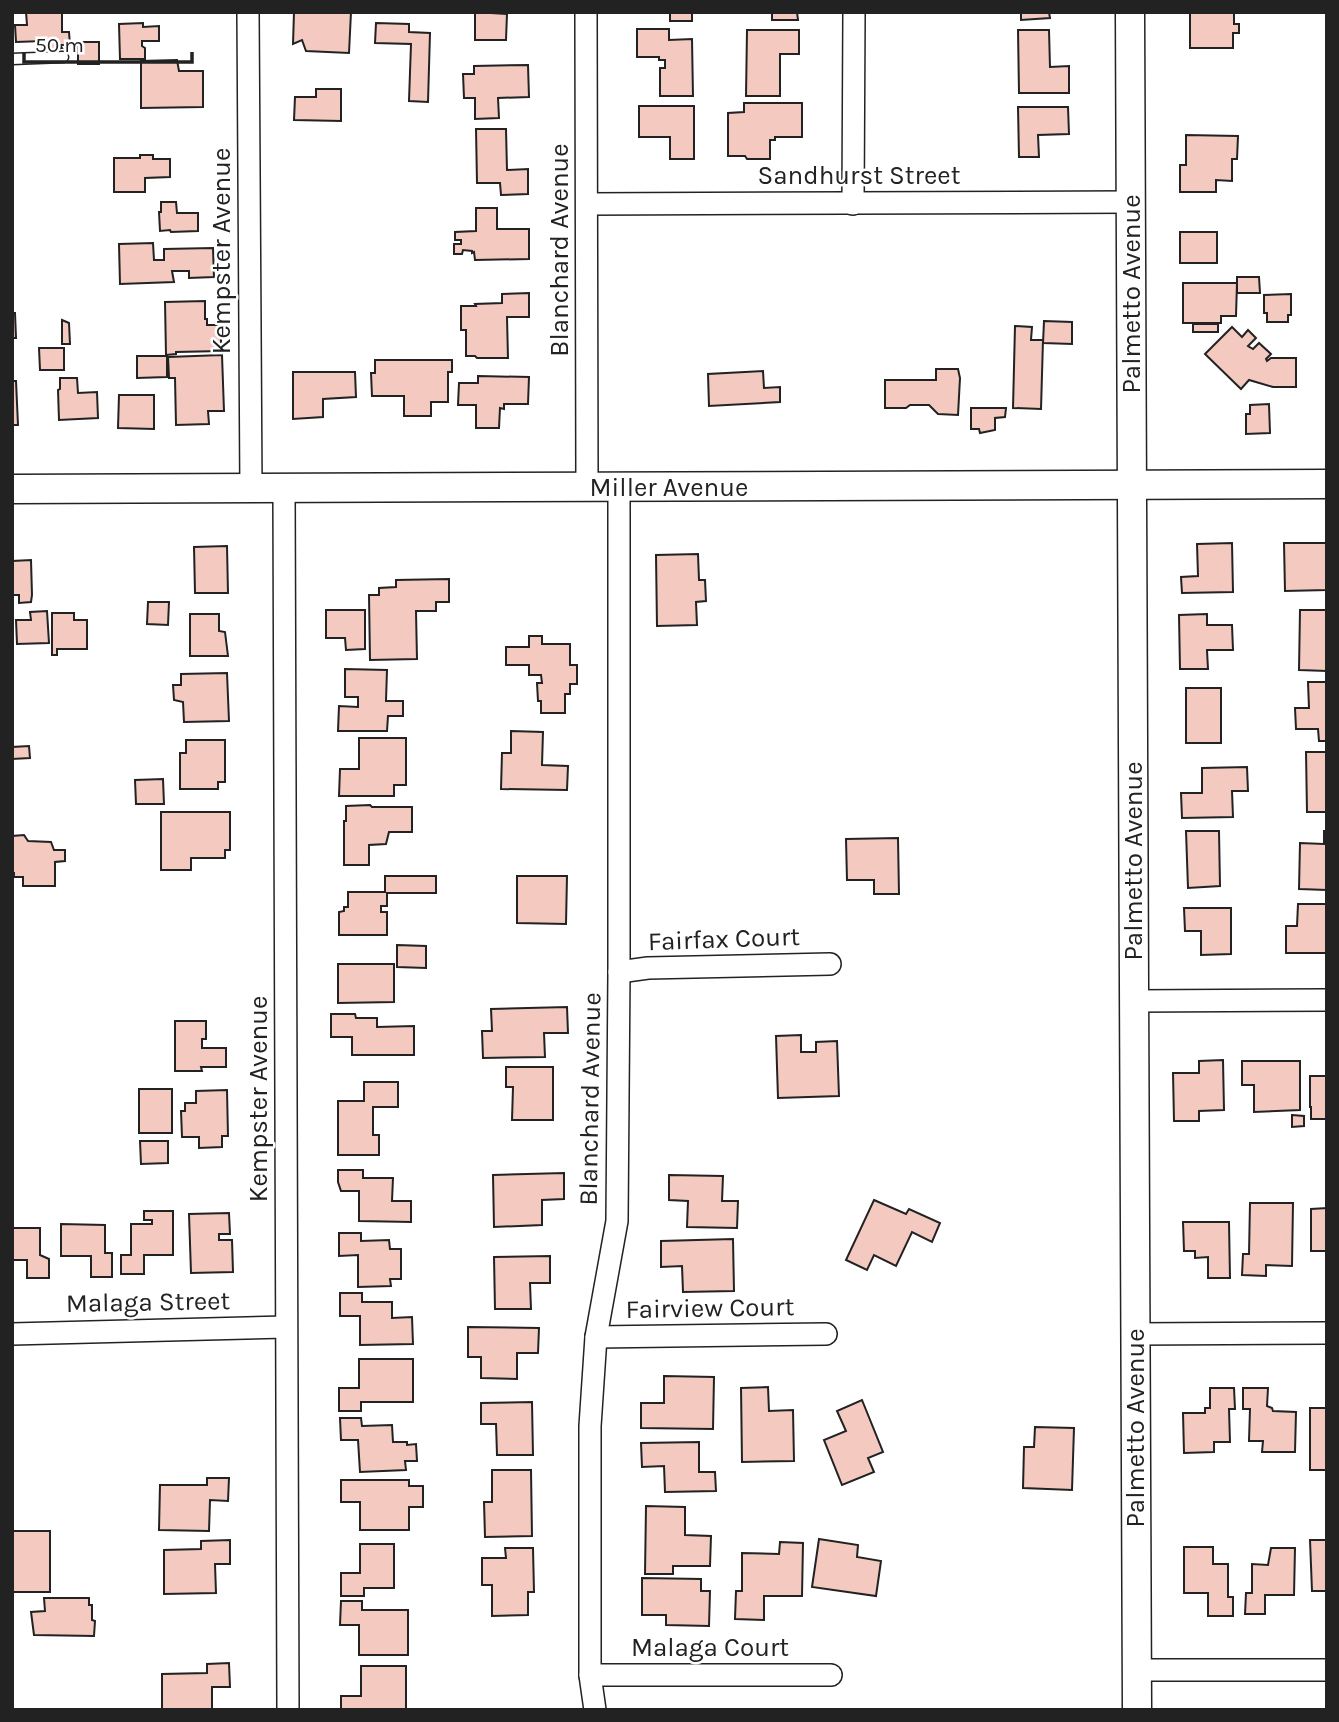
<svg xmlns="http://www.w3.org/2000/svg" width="1339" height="1722" font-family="Karla,sans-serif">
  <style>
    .building { fill: #f3c9c0; stroke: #222; stroke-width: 2 }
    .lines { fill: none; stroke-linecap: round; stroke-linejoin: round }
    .lane-casing { stroke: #222; stroke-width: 13 }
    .street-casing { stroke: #222; stroke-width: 24 }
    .secondary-casing { stroke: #222; stroke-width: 31 }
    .lane { stroke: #fff; stroke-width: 10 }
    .street { stroke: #fff; stroke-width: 21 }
    .secondary { stroke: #fff; stroke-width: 28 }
    .labels { text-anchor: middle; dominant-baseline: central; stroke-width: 5; stroke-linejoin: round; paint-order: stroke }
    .street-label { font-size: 26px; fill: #222; stroke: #fff }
  </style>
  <rect width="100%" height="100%" fill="#fff"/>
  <!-- building -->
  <g class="building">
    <path d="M26,12H62V32H69L70,45H60L62,48L48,50L44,41L16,42L15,25H27Z"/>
    <path d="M294,12H351L349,53L306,51L302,40L293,44Z"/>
    <path d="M475,12L507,14L506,40H475Z"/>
    <rect x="670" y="12" width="22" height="9"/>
    <path d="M772,12H797L798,20H772Z"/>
    <path d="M1021,12H1049L1050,18L1021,20Z"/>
    <path d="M1190,12H1234V24H1239V33H1233V48H1190Z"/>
    <path d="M143,23V27L159,26V41H142V46L145,48V59H120L119,24Z"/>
    <path d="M376,23L409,24V32L430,33L428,102L409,101L411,44L375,43Z"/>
    <path d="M637,29H669V40L692,39L693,96H660V68H665V60H659V57H637Z"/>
    <path d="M747,30H799V54H780V96H746Z"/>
    <path d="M1018,30H1049L1050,67L1069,66V93H1019Z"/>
    <rect x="78" y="42" width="21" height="22"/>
    <path d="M177,60L179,71H203V107L141,108V61Z"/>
    <path d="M528,65L529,97L498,98L499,118L475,119V98H464L463,74H474V66Z"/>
    <path d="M316,89H341V121L294,120L295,97H316Z"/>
    <path d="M744,103H802V137H775V140H770V159H747L745,156H728V113L744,112Z"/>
    <path d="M639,106H694V159H670V137H639Z"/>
    <path d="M1018,107H1068L1069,134L1038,135L1039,157H1019Z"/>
    <path d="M476,129H506L507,170L528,169V194L501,195L500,183H477Z"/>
    <path d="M1186,135L1238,136L1237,159H1232V181L1216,180V192H1180V165H1186Z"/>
    <path d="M140,155H153V159H170V177L145,178V192H114V158H140Z"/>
    <path d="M161,202H176L177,213H198V231L171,232L170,230L160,231L159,212H161Z"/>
    <path d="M476,208H497V229H529V259L475,260L474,252L472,253V251L463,250L462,254H454V244H461V240H455V232L476,231Z"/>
    <rect x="1180" y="232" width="37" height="31"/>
    <path d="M153,243L154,260H164V249L213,248L214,277L189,278V271H172L174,282L120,284L119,244Z"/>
    <path d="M1237,277H1259L1260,293H1237Z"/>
    <path d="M1183,283H1237L1236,316H1221V323H1183Z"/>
    <path d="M529,293V317H507L508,358H477L475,356H466V330H461V306H476L475,304L502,303V294Z"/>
    <path d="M1291,294V315H1288V322H1267V313H1264V295Z"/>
    <path d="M205,301V319H207V325H221V351L176,352V354L166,355L165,302Z"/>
    <path d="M12,313H15L16,338H12Z"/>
    <path d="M62,320L69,323L70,344H62Z"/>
    <path d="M1044,321L1072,322V344L1043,343Z"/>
    <rect x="1193" y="324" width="25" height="8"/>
    <path d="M1015,326L1032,327L1031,340H1043L1041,409L1013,408Z"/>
    <path d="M1232,327L1242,337L1248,330L1256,338L1248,346L1253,349L1259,343L1271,354L1266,359L1267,361L1271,358H1296V387H1273L1249,380L1241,389L1205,354Z"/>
    <path d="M39,348H64V370H40Z"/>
    <path d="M222,355L224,411H208L209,424L176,425L175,378H169L168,357Z"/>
    <path d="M137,356H167V377L137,378Z"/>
    <path d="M375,360H452V372H448V402H431V416H404V396H372L371,373H375Z"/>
    <path d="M936,369H958L960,378L958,415L938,414L929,405H910L906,408H885V380H936Z"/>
    <path d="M763,371L764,388L780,387V402L709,406L708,374Z"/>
    <path d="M293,372H355L356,397L323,399V417L293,419Z"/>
    <path d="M478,376L529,377L528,404H504V409L500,408L499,428H476V405H458L459,383H478Z"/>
    <path d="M60,378H77L78,393L97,392L98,418L59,420L58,390L60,389Z"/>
    <path d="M12,381H16L18,425H12Z"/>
    <path d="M119,395H154V429L118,428Z"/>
    <path d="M1269,404L1270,433L1246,434V414H1250V405Z"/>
    <path d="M971,408H1006L1005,417L995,418V430L980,433L979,429H971Z"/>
    <path d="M1232,543L1233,592L1182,593L1181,577L1198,576L1197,544Z"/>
    <path d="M1284,543H1327V590L1285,591Z"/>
    <path d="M227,546L228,593H195L194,547Z"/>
    <path d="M698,554L699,580H705L706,601L696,602L697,625L657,626L656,555Z"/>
    <path d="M31,560L32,595L31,602L19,603V595H12V561Z"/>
    <path d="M449,579V602H436V611H416L417,659L370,660L369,595H379V588L396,587V580Z"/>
    <path d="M148,602H169L168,625L147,624Z"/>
    <path d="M326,610H365V649L346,650L345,638H326Z"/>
    <path d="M1300,610H1327V671L1299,670Z"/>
    <path d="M47,611L49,643L17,644L16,620H31L30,612Z"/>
    <path d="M52,613H74V620H87V649H57V655H52Z"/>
    <path d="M190,614H219V631L225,632L228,656H190Z"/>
    <path d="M1207,614V625H1232L1233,650H1207L1208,669H1180L1179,615Z"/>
    <path d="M529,636H542V644H570V665H577V684H570V694H565V713H541V701H538L537,683H542L541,675H529V665H506V647H529Z"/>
    <path d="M345,669L387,670L386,701H403V716H388L387,731H338L339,706L358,707V697H345Z"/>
    <path d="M227,673L229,721L184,722L183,702L174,700L173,685H181V674Z"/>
    <path d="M1308,682H1327V741H1319L1318,729H1296L1295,708H1309Z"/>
    <rect x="1186" y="688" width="35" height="55"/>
    <path d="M511,731L543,732L542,765L568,766L567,790L501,789L502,753H511Z"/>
    <path d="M359,738H406V785H394V796H339L340,769H359Z"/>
    <path d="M186,740H225V782H218V789H180V753H186Z"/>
    <path d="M29,746L30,758L12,759V747Z"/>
    <path d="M1306,752H1327V812H1307Z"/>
    <path d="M1247,767L1248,791H1232L1233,817L1182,818L1181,793H1202V768Z"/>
    <path d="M163,779L164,804H136L135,780Z"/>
    <path d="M370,805L372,807H412V832H389L386,844L369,845V865H344V821H346V806Z"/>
    <path d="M161,812H230V850H225V858H191V870H161Z"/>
    <path d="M1186,831H1219L1220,886L1188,888Z"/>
    <path d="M1324,831H1327V890L1299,889L1300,843L1324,844Z"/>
    <path d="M24,835L28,841L51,842L54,850H65V861L55,862V886H23V877H14V873H12V836Z"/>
    <path d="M898,838L899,894H874V880H847L846,839Z"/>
    <path d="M385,876H436V893H387V906H381V912H387V935H339V912L344,911V907H348V892H385Z"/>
    <path d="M517,876H567L566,924L517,923Z"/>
    <path d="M1298,904H1327V953H1286V926H1297Z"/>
    <path d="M1184,908H1231V954L1201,955V931H1185Z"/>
    <path d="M397,945L426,946V968L397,967Z"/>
    <path d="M338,964H394V1002L338,1003Z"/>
    <path d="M567,1007L568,1033H544L545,1057L483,1058L482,1031H492L491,1009Z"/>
    <path d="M331,1014H355L356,1018H377V1027L414,1026V1055H352V1037H331Z"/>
    <path d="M175,1021H206V1039H202V1048H226V1067H201L202,1071H175Z"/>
    <path d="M801,1035V1052H816V1042L837,1041L839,1096L778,1098L776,1036Z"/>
    <path d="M1223,1060L1224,1110L1199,1111V1121H1174L1173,1073H1199V1061Z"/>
    <path d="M1242,1061H1300V1110L1254,1112V1085H1242Z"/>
    <path d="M506,1067H553V1120H512L513,1087H506Z"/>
    <path d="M1310,1076H1327V1119H1311V1107H1310Z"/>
    <path d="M364,1082H398V1107H373V1135H379V1155H338V1101H364Z"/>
    <rect x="139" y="1089" width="33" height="44"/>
    <path d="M227,1090L228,1136H222V1147L199,1148V1137H182L181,1111H185V1103H196V1091Z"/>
    <path d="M1292,1115L1304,1116V1126L1292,1127Z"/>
    <path d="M140,1141H168V1163L141,1164Z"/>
    <path d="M338,1170H363V1178H393L392,1201H411V1222L359,1221V1191H341L338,1182Z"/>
    <path d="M564,1173V1199L542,1200V1225L494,1227L493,1175Z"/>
    <path d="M669,1175L723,1176L722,1201H738L737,1228L687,1227L688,1201L669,1200Z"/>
    <path d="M874,1200L906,1214L909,1209L940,1223L932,1242L912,1232L896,1266L874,1255L867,1270L846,1260Z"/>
    <path d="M1250,1203H1293L1292,1266L1266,1265V1276L1242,1275L1243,1254H1249Z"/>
    <path d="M1327,1208V1251H1311V1209Z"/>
    <path d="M144,1211H173V1255H144V1274H121V1255H131V1224H152V1220H144Z"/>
    <path d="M229,1213L230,1234H219V1240H232L233,1272L191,1273L189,1214Z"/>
    <path d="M1183,1222H1229L1230,1278H1208V1257L1195,1258V1251H1184Z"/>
    <path d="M61,1224L105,1225V1253H112V1277H91V1256H61Z"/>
    <path d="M12,1228H40V1255L49,1259V1278H27V1260H12Z"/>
    <path d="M339,1233H361V1241L389,1240L390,1249H401V1279H390L391,1286L358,1287V1255L339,1256Z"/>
    <path d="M733,1239L734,1291L683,1292L682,1266L661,1267V1241Z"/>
    <path d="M550,1256V1283H530L531,1309H495L494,1257Z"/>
    <path d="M340,1293H362V1302H392V1318L412,1317L413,1344L360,1345V1316H340Z"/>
    <path d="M468,1327L539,1328L538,1353H517V1379L481,1378V1357H468Z"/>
    <path d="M359,1359H413V1402H361V1411H339V1388H359Z"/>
    <path d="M664,1376L714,1377L713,1429L641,1428V1403H664Z"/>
    <path d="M768,1387L769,1411L793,1410L794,1461L742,1462L741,1388Z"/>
    <path d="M1210,1388H1234L1235,1409H1229L1230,1442H1214V1452L1184,1453L1183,1413H1205V1408H1210Z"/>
    <path d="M1243,1388H1268L1267,1406L1272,1408L1273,1411L1296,1412L1295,1452H1262L1263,1441H1249L1250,1409H1243Z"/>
    <path d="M862,1400L883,1452L868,1458L874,1472L842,1485L824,1440L846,1431L837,1411Z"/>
    <path d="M532,1402L533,1455H497L496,1424H481V1403Z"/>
    <rect x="1310" y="1408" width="17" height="62"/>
    <path d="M340,1418H361L362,1426L392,1425L393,1442H407V1445L416,1444L417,1461H405L406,1470L360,1472L358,1440H341Z"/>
    <path d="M1035,1427L1074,1428L1072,1490L1023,1488L1024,1447H1034Z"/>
    <path d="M699,1442V1472H715L716,1491L665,1492L664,1466L642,1467L641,1443Z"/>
    <path d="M492,1470H531L532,1536L485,1537L484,1502H492Z"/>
    <path d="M207,1478H229L228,1501L210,1500L209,1531L159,1530L160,1485H207Z"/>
    <path d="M341,1480H409V1486H423V1507H409V1530H360V1502H341Z"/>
    <path d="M646,1506L685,1507V1535L711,1536L710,1566H673V1574H645Z"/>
    <rect x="12" y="1531" width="38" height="61"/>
    <path d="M819,1539L858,1545L857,1557L881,1561L876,1596L812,1587Z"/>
    <path d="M230,1540V1564H215L216,1593L164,1594V1550L201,1549V1541Z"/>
    <path d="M1310,1540H1327V1591H1312Z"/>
    <path d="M780,1542L803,1543L802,1596H764V1620L735,1619L736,1591H742V1553L779,1554Z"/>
    <path d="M360,1544H394V1588H364V1596H341V1573H360Z"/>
    <path d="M1184,1547H1213V1564H1228V1597H1233V1616H1208V1593H1184Z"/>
    <path d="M505,1548H533L534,1592H528V1615L492,1616V1585H482V1558H506Z"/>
    <path d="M1271,1548H1295L1294,1595H1265V1614H1245L1246,1593H1252V1564L1268,1565Z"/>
    <path d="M642,1578L701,1579V1591H710L709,1626L666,1625V1615H642Z"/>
    <path d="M44,1598H89V1605H92V1620L95,1621L94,1636L34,1635L31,1612L45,1611Z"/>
    <path d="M341,1601H362V1610H408V1655H359V1625H340Z"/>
    <path d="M229,1663L230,1687H212V1710H162V1674L207,1673V1664Z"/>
    <path d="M361,1666H406V1710H341V1696H361Z"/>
  </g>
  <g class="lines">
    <defs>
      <path id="lane" d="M12,59L63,57"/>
      <g id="street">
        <path d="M248,12L251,489"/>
        <path d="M586,12L587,487"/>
        <path d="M587,204L1130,202"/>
        <path d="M853,204L854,12"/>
        <path d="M284,488L288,1710"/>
        <path d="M619,972L648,968L830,964"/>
        <path d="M1134,1001L1327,1000"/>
        <path d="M12,1334L286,1327"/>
        <path d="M1135,1334L1327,1333"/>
        <path d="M596,1337L826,1334"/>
        <path d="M1137,1670H1327"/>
        <path d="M590,1675H831"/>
        <path d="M595,1710L590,1675V1426L596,1337L617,1221L619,972V487"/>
      </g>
      <g id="secondary">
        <path d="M1130,12L1137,1710"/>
        <path d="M12,489L1327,484"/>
      </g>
    </defs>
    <!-- lane casing -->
    <use href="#lane" class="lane-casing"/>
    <!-- street casing -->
    <use href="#street" class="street-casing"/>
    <!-- secondary casing -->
    <use href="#secondary" class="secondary-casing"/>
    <!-- lane -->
    <use href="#lane" class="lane"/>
    <!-- street -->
    <use href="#street" class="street"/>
    <!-- secondary -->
    <use href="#secondary" class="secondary"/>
  </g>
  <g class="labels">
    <!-- street labels -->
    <g class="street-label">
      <text x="859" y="175">Sandhurst Street</text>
      <text transform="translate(559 250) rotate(-90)">Blanchard Avenue</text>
      <text transform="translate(221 251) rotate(-90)">Kempster Avenue</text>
      <text transform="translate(1131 294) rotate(-90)">Palmetto Avenue</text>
      <text x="669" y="487">Miller Avenue</text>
      <text transform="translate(1133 861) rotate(-90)">Palmetto Avenue</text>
      <text transform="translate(724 939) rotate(-2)">Fairfax Court</text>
      <text transform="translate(258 1099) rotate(-90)">Kempster Avenue</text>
      <text transform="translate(590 1099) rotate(-89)">Blanchard Avenue</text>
      <text transform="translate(148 1302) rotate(-1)">Malaga Street</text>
      <text transform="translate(710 1308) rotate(-1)">Fairview Court</text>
      <text transform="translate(1135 1428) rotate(-90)">Palmetto Avenue</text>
      <text x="710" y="1647">Malaga Court</text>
    </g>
  </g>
  <!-- border -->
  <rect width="1339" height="1722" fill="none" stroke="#222222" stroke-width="28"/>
  <!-- scale -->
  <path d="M24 52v10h168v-10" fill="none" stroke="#222222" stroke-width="3.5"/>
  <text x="35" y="52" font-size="21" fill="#222222" stroke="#ffffff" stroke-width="5" paint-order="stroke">50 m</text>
</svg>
